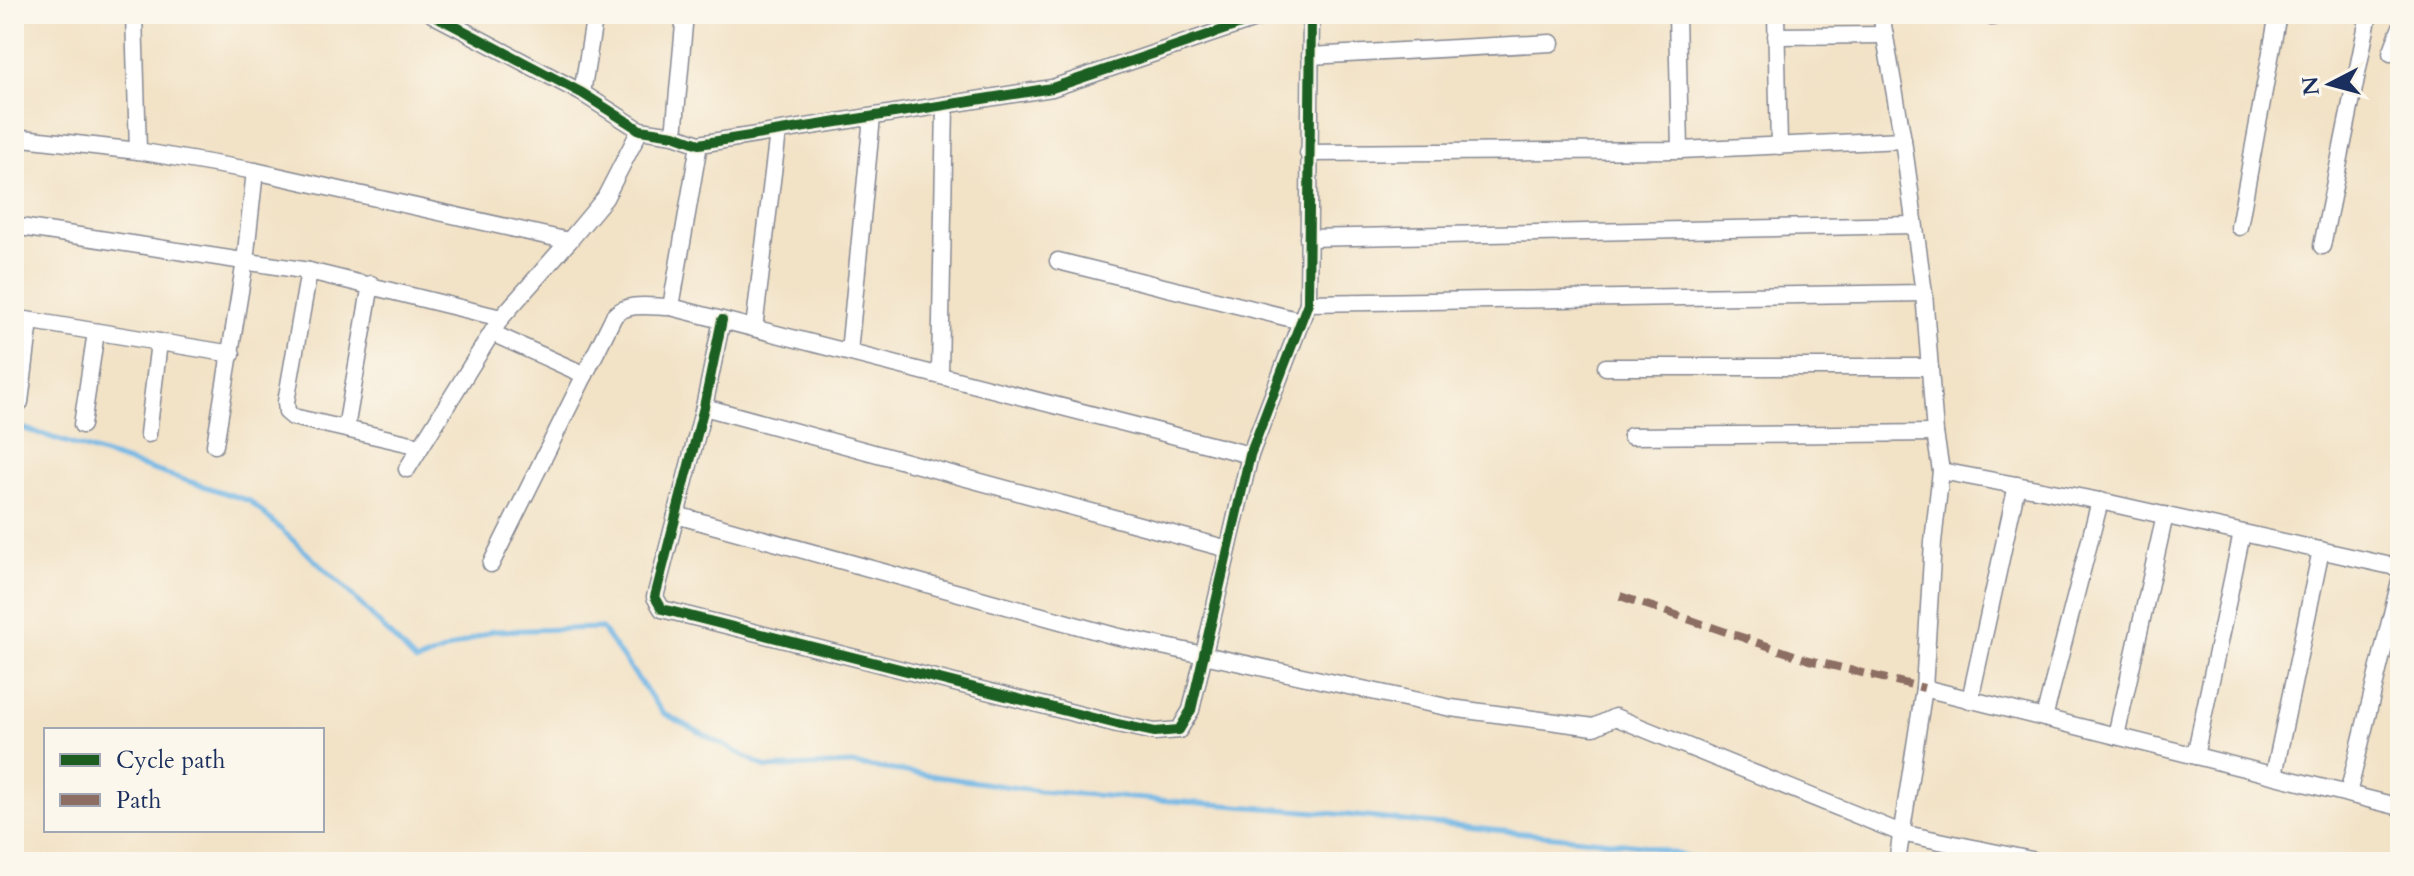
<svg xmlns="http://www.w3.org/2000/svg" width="2414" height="876" font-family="Cardo,serif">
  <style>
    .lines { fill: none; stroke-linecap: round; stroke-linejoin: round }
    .stream { stroke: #6cb4e4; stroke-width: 5 }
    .street-casing { stroke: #868892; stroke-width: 19 }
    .street { stroke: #fff; stroke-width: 16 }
    .quiet { stroke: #8d6e63; stroke-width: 8; stroke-dasharray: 16 8; stroke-linecap: butt }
    .cycleway-casing { stroke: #fbf7ec; stroke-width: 15 }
    .cycleway { stroke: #1b5e20; stroke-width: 10 }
  </style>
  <rect width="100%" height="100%" fill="#fbf7ec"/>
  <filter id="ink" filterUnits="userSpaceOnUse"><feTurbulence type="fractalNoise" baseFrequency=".0125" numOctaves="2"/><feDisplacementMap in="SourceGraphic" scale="16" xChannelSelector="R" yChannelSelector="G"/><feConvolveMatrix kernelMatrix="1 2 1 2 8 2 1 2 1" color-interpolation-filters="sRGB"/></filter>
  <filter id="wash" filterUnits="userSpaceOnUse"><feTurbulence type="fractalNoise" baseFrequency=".006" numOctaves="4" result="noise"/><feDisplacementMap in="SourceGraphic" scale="32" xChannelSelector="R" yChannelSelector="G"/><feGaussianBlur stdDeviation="1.8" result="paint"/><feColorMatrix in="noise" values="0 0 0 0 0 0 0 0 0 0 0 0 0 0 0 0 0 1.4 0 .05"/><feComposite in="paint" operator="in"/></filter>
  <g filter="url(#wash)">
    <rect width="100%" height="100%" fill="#f2e2c6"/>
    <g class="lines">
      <!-- stream -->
      <path class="stream" d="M14,410L22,428L250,501L345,588L416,662L492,631L601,628L663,713L767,768L851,764L1039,791L1317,812L1641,845L1708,862"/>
    </g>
  </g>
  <g filter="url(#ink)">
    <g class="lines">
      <defs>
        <g id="street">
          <path d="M134,14L138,151"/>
          <path d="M432,14L582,93L640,130L674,135L699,144L1052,88L1270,14"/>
          <path d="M1677,14L1680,150"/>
          <path d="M1776,14L1779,146"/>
          <path d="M1881,14L1903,140L1924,293L1935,433L1941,471L1933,542L1924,688L1897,862"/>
          <path d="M1992,14V17"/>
          <path d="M1776,36L1885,35"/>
          <path d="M2391,53L2400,29"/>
          <path d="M1310,56L1551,43"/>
          <path d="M582,93L595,14"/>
          <path d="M674,135L685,14"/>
          <path d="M14,137L138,151L255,171L569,241L605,198L640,130"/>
          <path d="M699,144L671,307L1250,455"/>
          <path d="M1308,153L1680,150L1903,140"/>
          <path d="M14,226L309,271L501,318"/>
          <path d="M2239,227L2278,14"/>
          <path d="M1308,238L1913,225"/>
          <path d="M2322,246L2369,14"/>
          <path d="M1058,261L1301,321"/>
          <path d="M309,271L286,402L287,412L293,417L420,446"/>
          <path d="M1308,303L1924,293"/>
          <path d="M14,318L232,354"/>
          <path d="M722,320L704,407L655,597L662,609L1117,724L1155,732L1179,730L1191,710L1250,455L1308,303L1311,14"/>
          <path d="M754,328L778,132"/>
          <path d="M492,333L585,375"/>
          <path d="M849,352L872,117"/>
          <path d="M1606,367H1930"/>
          <path d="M940,374L945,105"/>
          <path d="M20,402L30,321"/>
          <path d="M704,407L1228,549"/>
          <path d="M82,425L96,332"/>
          <path d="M346,428L371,284"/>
          <path d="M148,434L159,342"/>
          <path d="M1631,436L1935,433"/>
          <path d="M215,445L245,261L255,171"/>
          <path d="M407,469L501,318L569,241"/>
          <path d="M1941,471L2100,501L2400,568"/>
          <path d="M676,515L1115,636L1451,708L1594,727L1615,717L1901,833L2041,862"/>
          <path d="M491,564L614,316C628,301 652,307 671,307"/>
          <path d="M1924,688L2400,807"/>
          <path d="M1970,700L2017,485"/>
          <path d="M2044,718L2100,501"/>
          <path d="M2116,736L2165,515"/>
          <path d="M2195,756L2242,533"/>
          <path d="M2274,775L2321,550"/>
          <path d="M2348,794L2400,581"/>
        </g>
      </defs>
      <!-- street casing -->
      <use href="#street" class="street-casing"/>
      <!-- street -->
      <use href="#street" class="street"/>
      <!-- quiet -->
      <path class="quiet" d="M1620,596L1809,660L1924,688"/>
      <defs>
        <g id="cycleway">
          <path d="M432,14L582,93L640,130L674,135L699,144L1052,88L1270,14"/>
          <path d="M722,320L704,407L655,597L662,609L1117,724L1155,732L1179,730L1191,710L1250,455L1308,303L1311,14"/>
        </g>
      </defs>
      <!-- cycleway casing -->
      <use href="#cycleway" class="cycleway-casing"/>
      <!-- cycleway -->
      <use href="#cycleway" class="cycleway"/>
    </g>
  </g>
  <!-- margin -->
  <rect width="2414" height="876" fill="none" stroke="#fbf7ec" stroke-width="48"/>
  <!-- legend -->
  <rect x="44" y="728" width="280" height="104" fill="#fbf7ec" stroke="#a1a7b3" stroke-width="2"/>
  <rect x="60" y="754" width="40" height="12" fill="#1b5e20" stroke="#a1a7b3" stroke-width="2"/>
  <text x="116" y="768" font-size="24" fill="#1b2f5e">Cycle path</text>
  <rect x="60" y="794" width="40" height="12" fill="#8d6e63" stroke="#a1a7b3" stroke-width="2"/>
  <text x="116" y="808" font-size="24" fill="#1b2f5e">Path</text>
  <!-- north arrow -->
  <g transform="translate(2330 84) rotate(264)" stroke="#fbf7ec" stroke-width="6" paint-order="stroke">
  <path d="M0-6L14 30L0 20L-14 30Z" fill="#1b2f5e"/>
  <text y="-12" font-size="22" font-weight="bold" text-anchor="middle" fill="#1b2f5e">N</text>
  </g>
</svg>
